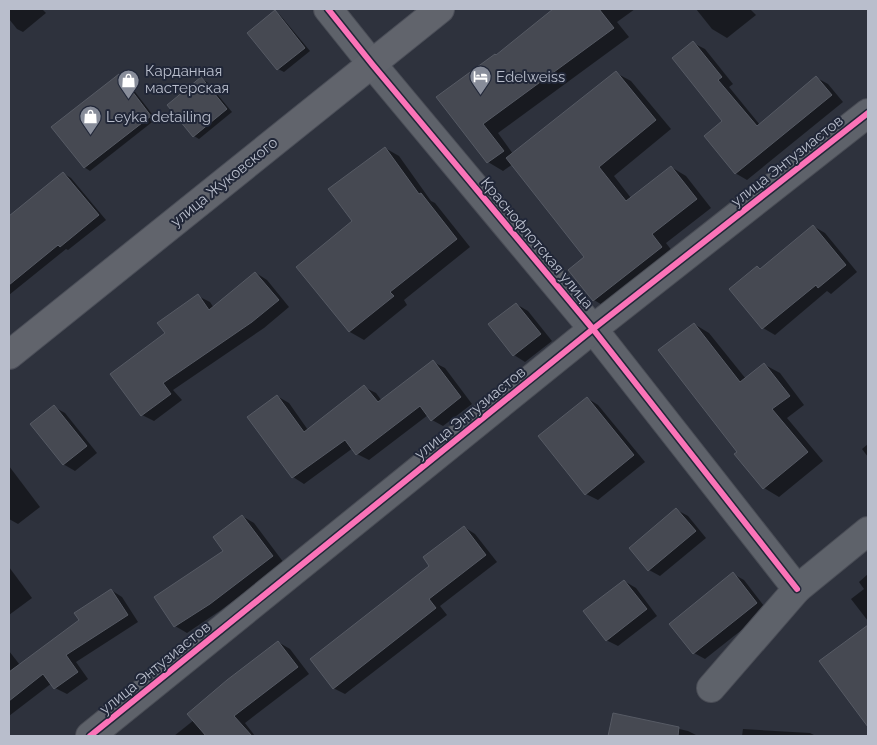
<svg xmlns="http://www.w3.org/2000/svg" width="877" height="745" font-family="Raleway,sans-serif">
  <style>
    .shadow { fill: #0007 }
    .building { fill: #464952; stroke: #565a64 }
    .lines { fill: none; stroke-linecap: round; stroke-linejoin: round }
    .street-casing { stroke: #4a4d56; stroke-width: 30 }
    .primary-casing { stroke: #4c4f59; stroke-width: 30 }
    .street { stroke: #5e626a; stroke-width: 28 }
    .primary { stroke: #61646c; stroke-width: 28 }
    .cycleway-casing { stroke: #212738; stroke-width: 9 }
    .cycleway { stroke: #fb73b8; stroke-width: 6 }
    .labels { text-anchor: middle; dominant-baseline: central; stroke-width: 4; stroke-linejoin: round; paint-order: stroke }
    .poi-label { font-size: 15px; fill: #b9becc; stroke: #212738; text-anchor: start }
    .street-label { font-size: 15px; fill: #b9becc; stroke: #212738 }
  </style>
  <rect width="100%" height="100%" fill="#2e323d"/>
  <!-- shadow -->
  <g class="shadow">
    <path d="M9,9H42L46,13L23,32L17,29L9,19Z"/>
    <path d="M555,9H635L617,22L629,37L498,133L513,154L616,73L631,81L671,129L614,176L631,198L671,167L686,176L711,208L666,243L676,256L609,309L594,300L569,270L586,257L513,164L503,171L488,162L438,97L496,57Z"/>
    <path d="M696,9H750L756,15L727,38L712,29Z"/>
    <path d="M275,12L280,15L310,51L284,72L278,69Z"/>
    <path d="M693,43L705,49L733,84L729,87L760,125L817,78L828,84L843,102L747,180L735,173L724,121Z"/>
    <path d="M119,75L125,79L156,119L90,171L84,167Z"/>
    <path d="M201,79L207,82L232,112L199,139L194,136Z"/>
    <path d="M385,148L399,156L431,201L435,203L470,247L404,300L407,305L364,340L350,332L298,268L354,222Z"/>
    <path d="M63,173L71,178L106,220L68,250L66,249L9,295V219Z"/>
    <path d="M813,226L825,233L857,272L831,294L827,291L775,335L763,328L731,289L758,267L762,270Z"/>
    <path d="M256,273L267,280L289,307L264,328L173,390L182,400L154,421L142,415L167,334L198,296L210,302L214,308Z"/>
    <path d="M516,304L528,311L552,341L525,362L514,355Z"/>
    <path d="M694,324L709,333L746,379L765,365L780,373L804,405L787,418L823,461L779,497L764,488L739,452Z"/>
    <path d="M433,362L445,368L472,404L443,426L432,420L428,415L369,460L357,454L353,448L304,484L293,477L277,396L289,403L308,430L364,387L376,393L382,401Z"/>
    <path d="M587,398L598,405L645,462L598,500L586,494Z"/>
    <path d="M54,407L65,413L97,453L75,471L63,464Z"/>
    <path d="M868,444V457L862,449Z"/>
    <path d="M9,466L40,507L18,524L9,519Z"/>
    <path d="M677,510L688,516L706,538L660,576L649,570Z"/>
    <path d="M242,516L254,523L284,563L221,610L187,633L175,626L225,551Z"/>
    <path d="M464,527L475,534L497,562L440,606L447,615L345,694L333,688Z"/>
    <path d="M9,567L32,598L9,615Z"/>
    <path d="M733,574L744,580L767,610L705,659L694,653Z"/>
    <path d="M868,574V621L851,599L864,589L859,582Z"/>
    <path d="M624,581L636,588L657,616L618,646L606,640Z"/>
    <path d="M111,590L122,597L138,622L76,662L88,679L67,694L55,688L52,683L9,716V651L20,665L80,621Z"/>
    <path d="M868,626V717L858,711L821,662Z"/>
    <path d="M278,642L290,649L309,674L245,723L255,736H174L194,720Z"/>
    <path d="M614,714L688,731L698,736H609Z"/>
    <path d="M743,729L810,733L816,736H742Z"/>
  </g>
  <!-- building -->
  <g class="building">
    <path d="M553,9H599L614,28L483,124L504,151L487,163L436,97L495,54L496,55Z"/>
    <path d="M275,10L305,48L277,70L247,33Z"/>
    <path d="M693,41L722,77L718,80L757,126L816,76L832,95L735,174L704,136L722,121L672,58Z"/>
    <path d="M616,71L656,120L599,167L626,201L671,166L697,199L652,234L662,247L593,301L568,270L584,257L506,158Z"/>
    <path d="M119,74L151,116L84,168L51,127Z"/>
    <path d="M201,77L227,109L193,137L167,105Z"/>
    <path d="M385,147L419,194L421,193L457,239L390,292L394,296L349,332L296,267L352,221L328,189Z"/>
    <path d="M63,172L99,215L60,247L58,245L9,285V216Z"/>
    <path d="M813,225L846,265L818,288L816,285L762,329L729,289L757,266L760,269Z"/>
    <path d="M255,272L279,300L252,322L163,383L171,394L141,416L110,374L165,333L157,323L198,294L209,310Z"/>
    <path d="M516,303L541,334L513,356L488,324Z"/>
    <path d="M694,323L740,382L764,363L790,396L772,409L808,452L763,489L734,454L737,452L658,350Z"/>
    <path d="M433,360L461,397L431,421L420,406L356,455L345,440L292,478L247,417L277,395L304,432L364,385L378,402Z"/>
    <path d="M587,397L634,455L585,495L538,436Z"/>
    <path d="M54,405L87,446L63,465L30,424Z"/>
    <path d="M676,508L696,531L648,571L629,548Z"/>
    <path d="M242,515L273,556L210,604L174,627L154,597L223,551L213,537Z"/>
    <path d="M464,526L486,555L429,599L436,608L333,689L310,659L429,566L423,557Z"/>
    <path d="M733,572L757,603L693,654L669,624Z"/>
    <path d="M624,580L647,609L606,641L583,611Z"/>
    <path d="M111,589L128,615L66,655L78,672L54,689L43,674L9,701V672L79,620L74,613Z"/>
    <path d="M868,625V727L819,661Z"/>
    <path d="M278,641L298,667L234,716L252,736H206L187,714L227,680Z"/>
    <path d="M613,713L679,727L678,736H608Z"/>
  </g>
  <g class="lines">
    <defs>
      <g id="street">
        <path d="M328,9L372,64L593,329L797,589"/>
        <path d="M711,688L797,589L868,531"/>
        <path d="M90,736L593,329L868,113"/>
      </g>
      <path id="primary" d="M9,355L440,9"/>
    </defs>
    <!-- street casing -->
    <use href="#street" class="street-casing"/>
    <!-- primary casing -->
    <use href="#primary" class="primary-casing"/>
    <!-- street -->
    <use href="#street" class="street"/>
    <!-- primary -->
    <use href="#primary" class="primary"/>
    <defs>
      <g id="cycleway">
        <path d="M328,9L372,64L593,329L797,589"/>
        <path d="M90,736L593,329L868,113"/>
      </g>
    </defs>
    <!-- cycleway casing -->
    <use href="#cycleway" class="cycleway-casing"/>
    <!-- cycleway -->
    <use href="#cycleway" class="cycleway"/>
  </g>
  <!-- icons -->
  <defs>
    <symbol id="hotel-pin" viewBox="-11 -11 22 30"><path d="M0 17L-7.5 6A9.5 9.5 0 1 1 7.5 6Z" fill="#888d9a" stroke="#212738"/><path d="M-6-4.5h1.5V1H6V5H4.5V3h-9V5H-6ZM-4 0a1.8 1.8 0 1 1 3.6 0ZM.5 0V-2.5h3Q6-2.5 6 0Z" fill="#fff"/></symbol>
    <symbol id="shop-pin" viewBox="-11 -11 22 30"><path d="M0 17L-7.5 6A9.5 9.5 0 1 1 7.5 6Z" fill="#888d9a" stroke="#212738"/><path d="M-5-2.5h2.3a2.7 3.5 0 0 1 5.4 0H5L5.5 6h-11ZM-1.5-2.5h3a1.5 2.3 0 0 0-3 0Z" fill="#fff"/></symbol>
  </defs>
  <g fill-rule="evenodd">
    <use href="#hotel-pin" x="468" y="64" width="25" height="34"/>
    <use href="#shop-pin" x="116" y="68" width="25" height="34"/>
    <use href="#shop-pin" x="78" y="104" width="25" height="34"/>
  </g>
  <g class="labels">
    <!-- poi labels -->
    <g class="poi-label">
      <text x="145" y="71">Карданная<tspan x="145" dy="17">мастерская</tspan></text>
      <text x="496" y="77">Edelweiss</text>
      <text x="106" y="117">Leyka detailing</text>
    </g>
    <!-- street labels -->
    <g class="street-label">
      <text transform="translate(787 161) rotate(-38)">улица Энтузиастов</text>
      <text transform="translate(224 182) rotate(-39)">улица Жуковского</text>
      <text transform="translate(537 243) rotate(50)">Краснофлотская улица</text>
      <text transform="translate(470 413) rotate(-39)">улица Энтузиастов</text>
      <text transform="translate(155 668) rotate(-39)">улица Энтузиастов</text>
    </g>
  </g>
  <!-- border -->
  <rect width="877" height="745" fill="none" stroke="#b9becc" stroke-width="20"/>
</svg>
